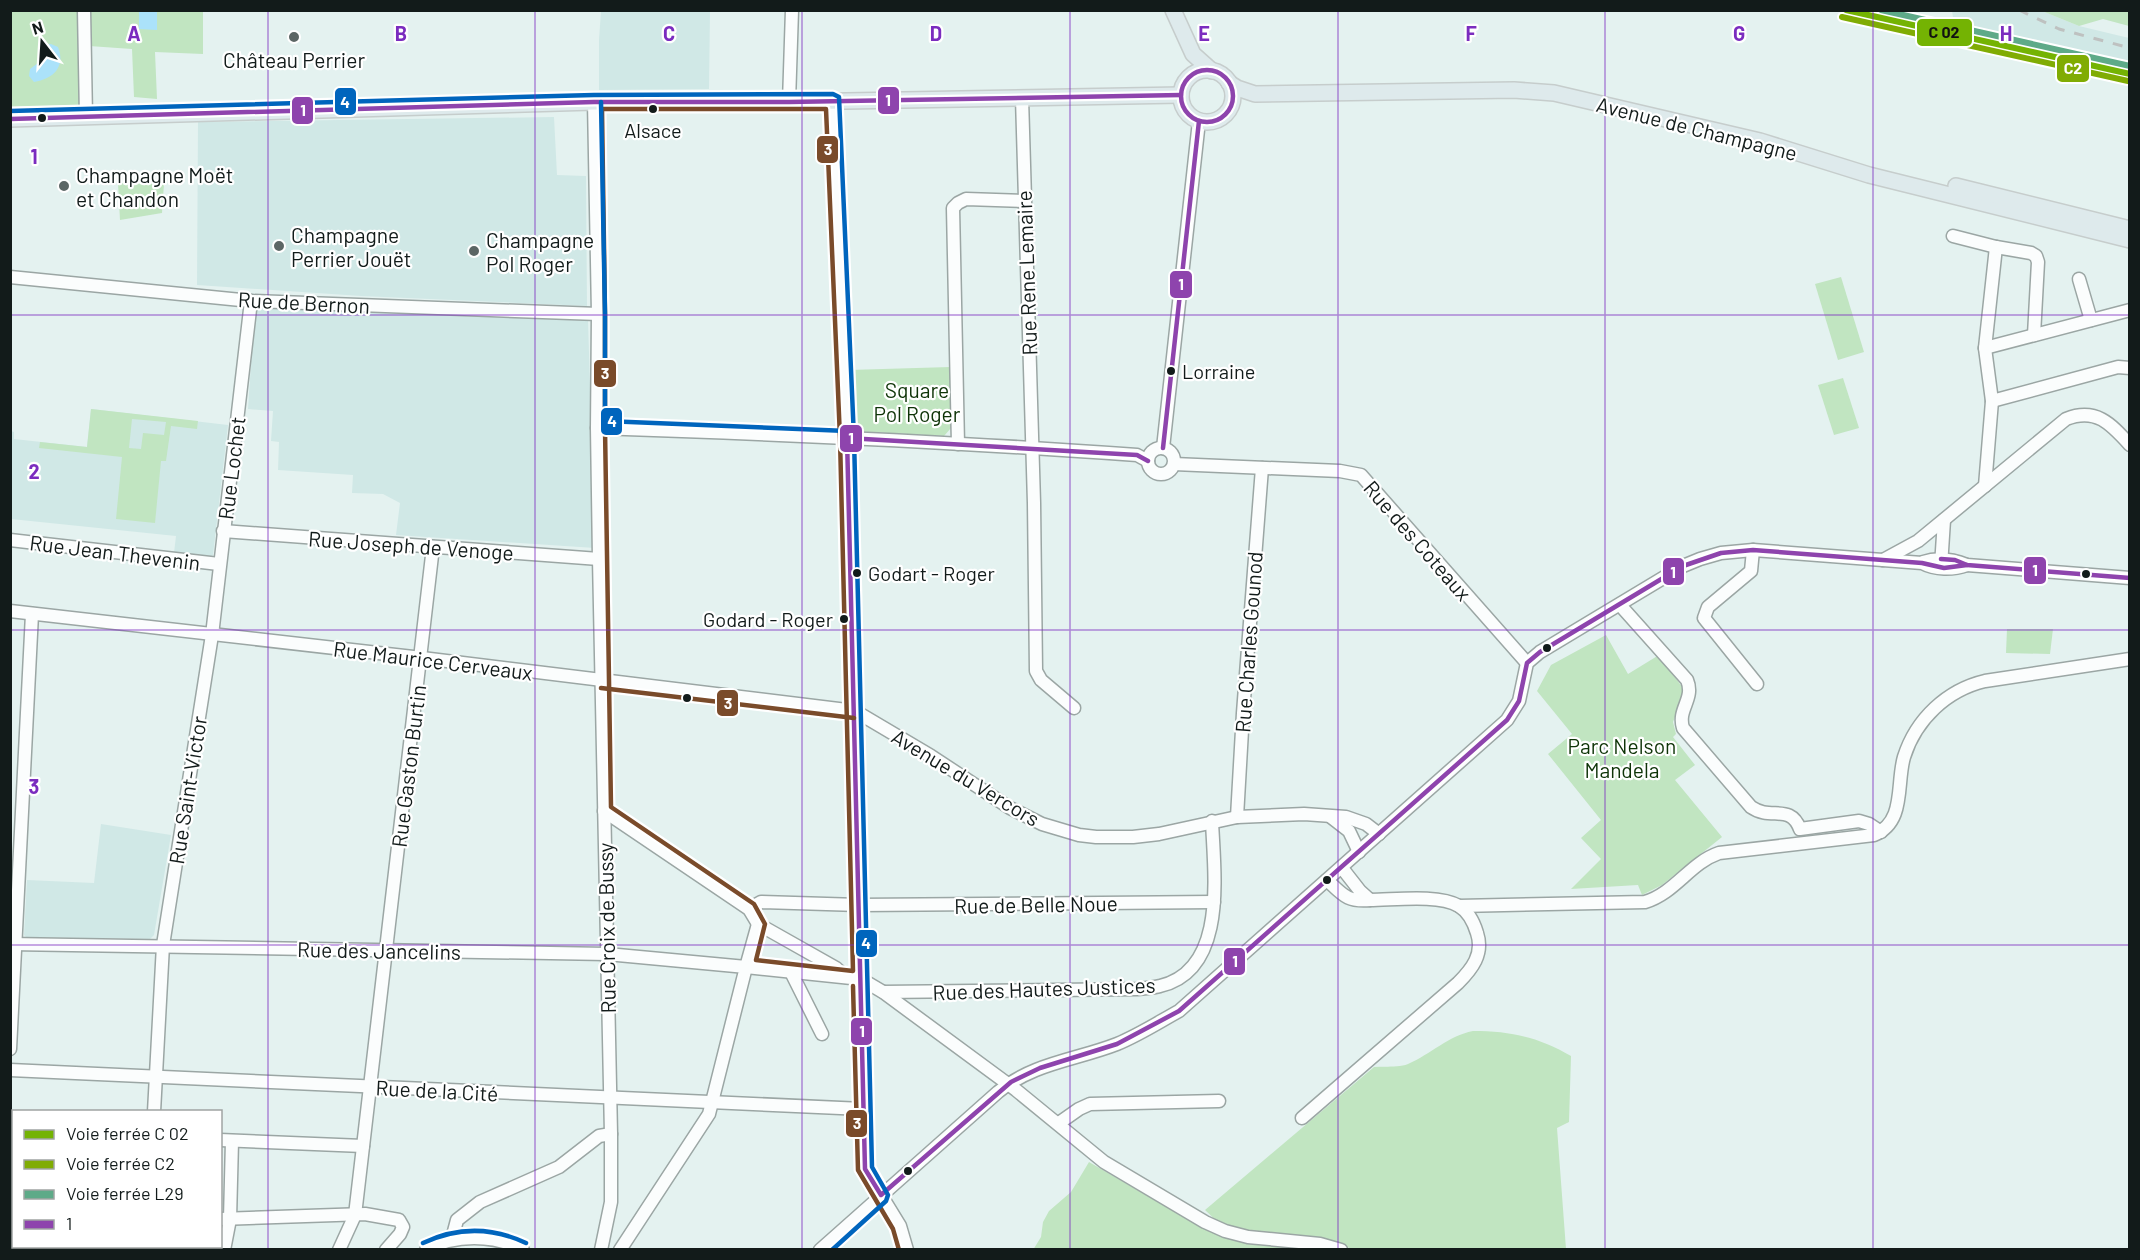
<svg xmlns="http://www.w3.org/2000/svg" width="2140" height="1260" font-family="Barlow,sans-serif">
  <style>
    .built { fill: #d0e8e6 }
    .green { fill: #c1e5c1; fill-rule: evenodd }
    .water { fill: #abe2fa }
    .lines { fill: none; stroke-linecap: round; stroke-linejoin: round }
    .minor-casing { stroke: #9ba6a4; stroke-width: 15 }
    .major-casing { stroke: #c6cdcc; stroke-width: 18 }
    .minor { stroke: #fbfdfd; stroke-width: 12 }
    .major { stroke: #deeaec; stroke-width: 15 }
    .rail { stroke: #bec1c0; stroke-width: 3; stroke-dasharray: 10 10; stroke-linecap: butt }
    .bus-1-casing { stroke: #fff; stroke-width: 9 }
    .bus-2-casing { stroke: #fff; stroke-width: 9 }
    .bus-3-casing { stroke: #fff; stroke-width: 9 }
    .bus-1 { stroke: #8e44ad; stroke-width: 4.5 }
    .bus-2 { stroke: #7a4b2a; stroke-width: 4.5 }
    .bus-3 { stroke: #0065bd; stroke-width: 4.5 }
    .rail-1-casing { stroke: #fff; stroke-width: 10 }
    .rail-2-casing { stroke: #fff; stroke-width: 10 }
    .rail-3-casing { stroke: #fff; stroke-width: 10 }
    .rail-1 { stroke: #74b303; stroke-width: 6 }
    .rail-2 { stroke: #80ac03; stroke-width: 6 }
    .rail-3 { stroke: #5eaa88; stroke-width: 6 }
    .grid { fill: none; stroke: #7b2cbf; stroke-width: 1.5; stroke-opacity: 0.55 }
    .poi-dot { fill: #5c6665; stroke: #fff; stroke-width: 2 }
    .bus-dot { fill: #121b1a; stroke: #fff; stroke-width: 2 }
    .labels { text-anchor: middle; dominant-baseline: central; stroke-width: 4.5; stroke-linejoin: round; paint-order: stroke }
    .bus-label { font-size: 20px; fill: #121b1a; stroke: #fff; text-anchor: start }
    .poi-label { font-size: 21px; fill: #121b1a; stroke: #fff; text-anchor: start }
    .street-label { font-size: 21px; fill: #121b1a; stroke: #fff }
    .park-label { font-size: 21px; fill: #0e3407; stroke: #fff }
    .grid-label { font-size: 20px; text-anchor: middle; font-weight: bold; fill: #7b2cbf; stroke: #fff; stroke-width: 4.5; stroke-linejoin: round; paint-order: stroke }
    .line-badge { stroke: #fff; stroke-width: 2 }
    .badge-label { font-size: 16px; text-anchor: middle; font-weight: bold; fill: #fff }
    .pale-badge-label { font-size: 16px; text-anchor: middle; font-weight: bold; fill: #111 }
  </style>
  <rect width="100%" height="100%" fill="#e4f2f0"/>
  <!-- built -->
  <g class="built">
    <path d="M601,11H710L709,89L599,90V40Z"/>
    <path d="M1952,11H2042L2079,26L2129,38V80L1957,42Z"/>
    <path d="M554,117L557,175L586,176L587,306L361,296L197,285L198,122Z"/>
    <path d="M255,302L588,320L595,548L396,535L400,503L383,494L352,493L353,475L278,470L279,442L271,441L273,411L248,409Z"/>
    <path d="M91,409L228,425L213,555L211,557L174,553L176,536L11,519V431L14,432V439L87,447Z"/>
    <path d="M101,824L171,835L154,935L150,939L26,937L24,935L27,880L94,883Z"/>
  </g>
  <!-- green -->
  <g class="green">
    <path d="M10,11H78L81,105L11,107Z"/>
    <path d="M88,11H203V54L155,52L157,99L134,97L132,49L89,46Z"/>
    <path d="M2042,11H2129V26L2103,19L2079,26Z"/>
    <path d="M118,183L164,184L162,213L120,220Z"/>
    <path d="M1841,277L1864,352L1838,360L1815,284Z"/>
    <path d="M950,367L951,428L944,436L852,431L849,370Z"/>
    <path d="M1843,378L1859,428L1834,435L1818,385Z"/>
    <path d="M91,409L198,421L197,429L171,426L166,461H161L155,523L116,519L122,457L39,448L40,442L87,447ZM132,419L166,422L164,435L143,433L141,449L129,448Z"/>
    <path d="M2007,629H2053L2050,654L2006,653Z"/>
    <path d="M1606,635L1628,674L1659,655L1685,691L1673,722L1676,734L1673,737L1695,765L1675,780L1722,837L1662,885L1642,895L1638,885L1571,889L1601,859L1581,838L1601,820L1548,754L1572,734L1537,691L1551,665Z"/>
    <path d="M1473,1031C1510,1031 1539,1037 1571,1056L1569,1122L1557,1128L1566,1249H1352L1339,1244L1224,1228L1205,1210L1374,1067C1384,1066 1398,1068 1408,1064C1431,1054 1448,1036 1473,1031Z"/>
    <path d="M1089,1162L1206,1230L1232,1239L1325,1250H1033L1041,1237L1043,1222L1049,1211L1071,1192Z"/>
  </g>
  <!-- water -->
  <g class="water">
    <path d="M139,11H157V30L139,29Z"/>
    <path d="M51,44L58,47C66,67 53,79 34,82L29,76L30,69L42,60L39,48L44,45Z"/>
  </g>
  <g class="lines">
    <defs>
      <g id="minor">
        <path d="M84,10L86,117"/>
        <path d="M1022,98L1034,503L1036,671L1041,680L1074,708"/>
        <path d="M833,101L847,438L865,1169L900,1226L907,1250"/>
        <path d="M594,102L598,314L597,428L599,559L611,1134V1202L601,1250"/>
        <path d="M789,102L792,10"/>
        <path d="M1953,236L1996,247L2031,253L2036,256L2038,262L2034,335"/>
        <path d="M10,277L251,301L598,314"/>
        <path d="M2079,279L2091,320"/>
        <path d="M1985,348L2130,310"/>
        <path d="M1992,401L2118,367L2130,368"/>
        <path d="M597,428C777,434 957,442 1137,455L1148,461"/>
        <path d="M958,444L953,208L958,203L966,199L1024,201"/>
        <circle cx="1161" cy="461" r="13"/>
        <path d="M1163,448L1199,121"/>
        <path d="M1174,464L1340,471L1361,475L1527,663"/>
        <path d="M1985,486L1992,401L1985,348L1996,247"/>
        <path d="M223,531L599,559"/>
        <path d="M10,540L219,564"/>
        <path d="M1753,550L1751,571L1708,607L1704,618L1757,684"/>
        <path d="M1883,560L1918,541L2066,419C2096,407 2111,424 2130,445"/>
        <path d="M1923,562C1938,557 1952,559 1967,565L2130,578"/>
        <path d="M1941,566L1944,520"/>
        <path d="M1620,605L1687,680C1695,699 1677,709 1683,728L1751,807C1771,821 1790,803 1800,829L1859,821L1869,824L1881,832"/>
        <path d="M10,611L422,658L855,711L931,756L1010,808L1042,824L1079,835L1096,837H1133L1159,834L1237,817L1304,814L1346,817L1366,824L1379,834"/>
        <path d="M604,811L749,909L758,924L836,968L846,977"/>
        <path d="M1237,817L1243,713L1262,468"/>
        <path d="M1331,817L1349,831L1359,852"/>
        <path d="M1327,880C1343,895 1347,902 1370,900L1360,891L1342,868"/>
        <path d="M1459,906L1645,902C1675,893 1690,863 1719,853L1874,835C1906,822 1896,784 1904,757C1916,719 1947,690 1985,681L2130,659"/>
        <path d="M749,909L761,902L859,905L1214,902"/>
        <path d="M758,924L746,967L861,979L883,992L1016,1090L1104,1162L1205,1222L1225,1231L1248,1237L1320,1244L1341,1250"/>
        <path d="M10,944L607,954L746,967L709,1114L620,1250"/>
        <path d="M791,972L822,1034"/>
        <path d="M883,992L1137,989C1145,988 1153,988 1160,986C1228,970 1214,873 1212,821"/>
        <path d="M10,1049L32,614"/>
        <path d="M10,1070L863,1109"/>
        <path d="M154,1112L163,945L212,635L251,301"/>
        <path d="M1302,1118L1458,983C1472,969 1484,954 1477,933C1474,923 1469,912 1459,906C1438,894 1394,900 1370,900"/>
        <path d="M1059,1123L1079,1109L1090,1104L1219,1101"/>
        <path d="M10,1130L14,1131"/>
        <path d="M220,1140L363,1146"/>
        <path d="M220,1219L365,1214L399,1220L403,1227L400,1234L386,1250"/>
        <path d="M10,1228H14"/>
        <path d="M452,1239L457,1220L480,1202L559,1167L599,1136L611,1134"/>
        <path d="M52,1246V1250"/>
        <path d="M224,1250L230,1219L232,1141"/>
        <path d="M339,1250L355,1215L433,547"/>
        <path d="M426,1250C454,1234 494,1234 523,1250"/>
        <path d="M820,1250L998,1092C1033,1063 1076,1060 1117,1044C1139,1035 1159,1022 1179,1011L1507,720L1519,701L1527,663L1540,652L1683,566L1700,559L1721,553L1753,550L1922,563C1935,570 1953,570 1967,565"/>
      </g>
      <g id="major">
        <path d="M1173,10L1193,54L1212,71"/>
        <circle cx="1207" cy="96" r="26"/>
        <path d="M1229,83L1237,88L1255,94L1514,90L1554,93L1760,141L1869,175L2130,240"/>
        <path d="M10,119L594,102H789L1181,95"/>
        <path d="M1956,186L2130,229"/>
      </g>
    </defs>
    <!-- minor casing -->
    <use href="#minor" class="minor-casing"/>
    <!-- major casing -->
    <use href="#major" class="major-casing"/>
    <!-- minor -->
    <use href="#minor" class="minor"/>
    <!-- major -->
    <use href="#major" class="major"/>
    <!-- rail -->
    <path class="rail" d="M2019,10L2059,29L2130,48"/>
    <defs>
      <g id="bus-1">
        <circle cx="1207" cy="96" r="26"/>
        <path d="M10,119L594,102H789L1181,95"/>
        <path d="M1163,448L1199,121"/>
        <path d="M1148,461L1137,455L847,438L865,1169L881,1195L1011,1082L1040,1068L1117,1044L1179,1011L1507,720L1519,701L1527,663L1540,652L1683,566L1721,553L1753,550L1922,563L1944,568L1967,565"/>
        <path d="M1941,559L1955,560L1967,565L2130,578"/>
      </g>
      <g id="bus-2">
        <path d="M602,109H826L840,438L853,971L756,960L765,924L754,904L611,807L605,428V314Z"/>
        <path d="M601,688L854,718"/>
        <path d="M853,986L858,1170L893,1229L899,1250"/>
      </g>
      <g id="bus-3">
        <path d="M601,102L605,314V421L847,431"/>
        <path d="M10,111L594,95L833,94L839,97L854,438L872,1167L888,1195L886,1201L832,1250"/>
        <path d="M423,1243C457,1227 492,1227 526,1243"/>
      </g>
    </defs>
    <!-- bus-1 casing -->
    <use href="#bus-1" class="bus-1-casing"/>
    <!-- bus-2 casing -->
    <use href="#bus-2" class="bus-2-casing"/>
    <!-- bus-3 casing -->
    <use href="#bus-3" class="bus-3-casing"/>
    <!-- bus-1 -->
    <use href="#bus-1" class="bus-1"/>
    <!-- bus-2 -->
    <use href="#bus-2" class="bus-2"/>
    <!-- bus-3 -->
    <use href="#bus-3" class="bus-3"/>
    <defs>
      <path id="rail-1" d="M1846,10L2130,74"/>
      <path id="rail-2" d="M1842,17L2128,81"/>
      <path id="rail-3" d="M1881,10L2130,66"/>
    </defs>
    <!-- rail-1 casing -->
    <use href="#rail-1" class="rail-1-casing"/>
    <!-- rail-2 casing -->
    <use href="#rail-2" class="rail-2-casing"/>
    <!-- rail-3 casing -->
    <use href="#rail-3" class="rail-3-casing"/>
    <!-- rail-1 -->
    <use href="#rail-1" class="rail-1"/>
    <!-- rail-2 -->
    <use href="#rail-2" class="rail-2"/>
    <!-- rail-3 -->
    <use href="#rail-3" class="rail-3"/>
  </g>
  <!-- grid -->
  <path class="grid" d="M268,10V1250M535,10V1250M802,10V1250M1070,10V1250M1338,10V1250M1605,10V1250M1873,10V1250M10,315H2130M10,630H2130M10,945H2130"/>
  <!-- markers -->
  <g class="poi-dot">
    <circle cx="294" cy="37" r="6"/>
    <circle cx="64" cy="186" r="6"/>
    <circle cx="279" cy="246" r="6"/>
    <circle cx="474" cy="251" r="6"/>
  </g>
  <g class="bus-dot">
    <circle cx="653" cy="109" r="5"/>
    <circle cx="42" cy="118" r="5"/>
    <circle cx="1171" cy="371" r="5"/>
    <circle cx="857" cy="573" r="5"/>
    <circle cx="2086" cy="574" r="5"/>
    <circle cx="844" cy="619" r="5"/>
    <circle cx="1547" cy="648" r="5"/>
    <circle cx="687" cy="698" r="5"/>
    <circle cx="1327" cy="880" r="5"/>
    <circle cx="908" cy="1171" r="5"/>
  </g>
  <g class="labels">
    <!-- bus labels -->
    <g class="bus-label">
      <text x="653" y="130" text-anchor="middle">Alsace</text>
      <text x="1182" y="371">Lorraine</text>
      <text x="868" y="573">Godart - Roger</text>
      <text x="833" y="619" text-anchor="end">Godard - Roger</text>
    </g>
    <!-- poi labels -->
    <g class="poi-label">
      <text x="294" y="59" text-anchor="middle">Château Perrier</text>
      <text x="76" y="174">Champagne Moët<tspan x="76" dy="24">et Chandon</tspan></text>
      <text x="291" y="234">Champagne<tspan x="291" dy="24">Perrier Jouët</tspan></text>
      <text x="486" y="239">Champagne<tspan x="486" dy="24">Pol Roger</tspan></text>
    </g>
    <!-- street labels -->
    <g class="street-label">
      <text transform="translate(1697 128) rotate(14)">Avenue de Champagne</text>
      <text transform="translate(1026 273) rotate(-92)">Rue Rene Lemaire</text>
      <text transform="translate(304 302) rotate(3)">Rue de Bernon</text>
      <text transform="translate(231 468) rotate(-83)">Rue Lochet</text>
      <text transform="translate(1418 540) rotate(49)">Rue des Coteaux</text>
      <text transform="translate(411 545) rotate(4)">Rue Joseph de Venoge</text>
      <text transform="translate(115 552) rotate(7)">Rue Jean Thevenin</text>
      <text transform="translate(1248 642) rotate(-86)">Rue Charles Gounod</text>
      <text transform="translate(433 660) rotate(7)">Rue Maurice Cerveaux</text>
      <text transform="translate(408 766) rotate(-83)">Rue Gaston Burtin</text>
      <text transform="translate(966 777) rotate(31)">Avenue du Vercors</text>
      <text transform="translate(187 790) rotate(-81)">Rue Saint-Victor</text>
      <text transform="translate(1036 904) rotate(-1)">Rue de Belle Noue</text>
      <text transform="translate(606 928) rotate(-91)">Rue Croix de Bussy</text>
      <text transform="translate(379 950) rotate(1)">Rue des Jancelins</text>
      <text transform="translate(1044 988) rotate(-2)">Rue des Hautes Justices</text>
      <text transform="translate(437 1090) rotate(3)">Rue de la Cité</text>
    </g>
    <!-- park labels -->
    <g class="park-label">
      <text x="917" y="389">Square<tspan x="917" dy="24">Pol Roger</tspan></text>
      <text x="1622" y="745">Parc Nelson<tspan x="1622" dy="24">Mandela</tspan></text>
    </g>
  </g>
  <g class="grid-label">
    <text x="134" y="41">A</text>
    <text x="401" y="41">B</text>
    <text x="669" y="41">C</text>
    <text x="936" y="41">D</text>
    <text x="1204" y="41">E</text>
    <text x="1471" y="41">F</text>
    <text x="1739" y="41">G</text>
    <text x="2006" y="41">H</text>
    <text x="34" y="164">1</text>
    <text x="34" y="479">2</text>
    <text x="34" y="794">3</text>
  </g>
  <g class="line-badge">
    <rect x="1916" y="18" width="57" height="29" rx="6" fill="#74b303"/>
    <rect x="2056" y="54" width="34" height="29" rx="6" fill="#80ac03"/>
    <rect x="877" y="86" width="23" height="29" rx="6" fill="#8e44ad"/>
    <rect x="334" y="87" width="23" height="29" rx="6" fill="#0065bd"/>
    <rect x="291" y="96" width="23" height="29" rx="6" fill="#8e44ad"/>
    <rect x="816" y="135" width="23" height="29" rx="6" fill="#7a4b2a"/>
    <rect x="1169" y="270" width="24" height="29" rx="6" fill="#8e44ad"/>
    <rect x="593" y="359" width="24" height="29" rx="6" fill="#7a4b2a"/>
    <rect x="600" y="407" width="23" height="29" rx="6" fill="#0065bd"/>
    <rect x="839" y="424" width="24" height="29" rx="6" fill="#8e44ad"/>
    <rect x="2023" y="556" width="24" height="29" rx="6" fill="#8e44ad"/>
    <rect x="1662" y="557" width="23" height="29" rx="6" fill="#8e44ad"/>
    <rect x="716" y="689" width="23" height="28" rx="6" fill="#7a4b2a"/>
    <rect x="855" y="929" width="23" height="29" rx="6" fill="#0065bd"/>
    <rect x="1223" y="947" width="23" height="29" rx="6" fill="#8e44ad"/>
    <rect x="850" y="1017" width="23" height="29" rx="6" fill="#8e44ad"/>
    <rect x="845" y="1109" width="23" height="29" rx="6" fill="#7a4b2a"/>
  </g>
  <g class="badge-label">
    <text x="2073" y="74">C2</text>
    <text x="888" y="106">1</text>
    <text x="345" y="108">4</text>
    <text x="303" y="116">1</text>
    <text x="828" y="155">3</text>
    <text x="1181" y="290">1</text>
    <text x="605" y="379">3</text>
    <text x="612" y="427">4</text>
    <text x="851" y="444">1</text>
    <text x="2035" y="576">1</text>
    <text x="1673" y="578">1</text>
    <text x="728" y="709">3</text>
    <text x="866" y="949">4</text>
    <text x="1235" y="967">1</text>
    <text x="862" y="1037">1</text>
    <text x="857" y="1129">3</text>
  </g>
  <g class="pale-badge-label">
    <text x="1944" y="38">C 02</text>
  </g>
  <!-- border -->
  <rect width="2140" height="1260" fill="none" stroke="#121b1a" stroke-width="24"/>
  <!-- legend -->
  <rect x="12" y="1110" width="210" height="138" fill="#ffffff" stroke="#a0a4a3" stroke-width="1.5"/>
  <rect x="24" y="1130" width="30" height="9" fill="#74b303" stroke="#a0a4a3" stroke-width="1.5"/>
  <text x="66" y="1140" font-size="18" fill="#121b1a">Voie ferrée C 02</text>
  <rect x="24" y="1160" width="30" height="9" fill="#80ac03" stroke="#a0a4a3" stroke-width="1.5"/>
  <text x="66" y="1170" font-size="18" fill="#121b1a">Voie ferrée C2</text>
  <rect x="24" y="1190" width="30" height="9" fill="#5eaa88" stroke="#a0a4a3" stroke-width="1.5"/>
  <text x="66" y="1200" font-size="18" fill="#121b1a">Voie ferrée L29</text>
  <rect x="24" y="1220" width="30" height="9" fill="#8e44ad" stroke="#a0a4a3" stroke-width="1.5"/>
  <text x="66" y="1230" font-size="18" fill="#121b1a">1</text>
  <!-- north arrow -->
  <g transform="translate(42 42) rotate(343)" stroke="#ffffff" stroke-width="4.5" paint-order="stroke">
  <path d="M0-4.5L10 22L0 15L-10 22Z" fill="#121b1a"/>
  <text y="-9" font-size="16" font-weight="bold" text-anchor="middle" fill="#121b1a">N</text>
  </g>
</svg>
